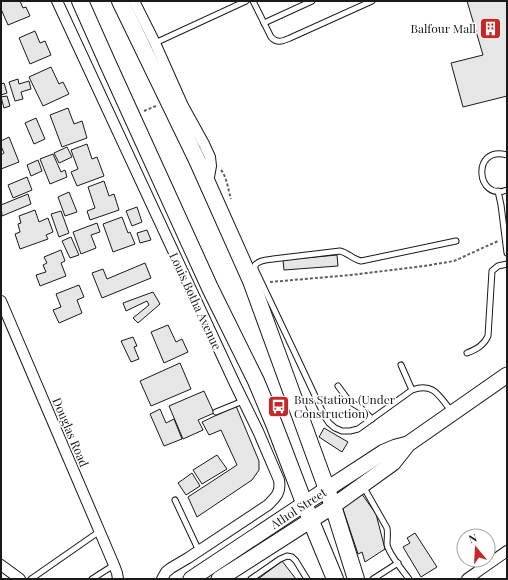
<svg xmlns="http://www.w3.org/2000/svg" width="508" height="580" font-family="'Playfair Display',serif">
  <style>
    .building { fill: #e6e6e6; stroke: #1a1a1a }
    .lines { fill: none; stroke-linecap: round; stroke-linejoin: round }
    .lane-casing { stroke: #1a1a1a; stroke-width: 7 }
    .street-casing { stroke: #1a1a1a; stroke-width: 12 }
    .secondary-casing { stroke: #1a1a1a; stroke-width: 17 }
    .primary-casing { stroke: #1a1a1a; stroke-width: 18 }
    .path { stroke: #5f5f5f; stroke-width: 2; stroke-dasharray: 3 2; stroke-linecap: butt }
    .lane { stroke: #fff; stroke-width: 5 }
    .street { stroke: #fff; stroke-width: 10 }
    .secondary { stroke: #fff; stroke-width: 15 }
    .primary { stroke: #fff; stroke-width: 16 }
    .labels { text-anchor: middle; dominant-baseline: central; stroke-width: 3; stroke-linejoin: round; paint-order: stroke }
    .poi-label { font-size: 12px; fill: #1a1a1a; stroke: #fff; text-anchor: end }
    .street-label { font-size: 12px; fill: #1a1a1a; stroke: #fff }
  </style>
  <rect width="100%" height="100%" fill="#fff"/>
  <!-- building -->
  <g class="building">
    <path d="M1,1H20L23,8L26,7L30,16L8,25L1,9Z"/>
    <path d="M467,1H507V96L463,107L451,63L483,55Z"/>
    <path d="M35,31L40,43L45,41L51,55L30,64L19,38Z"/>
    <path d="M51,67L59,84L63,82L69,94L43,106L29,77Z"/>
    <path d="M18,79L19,84L29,81L31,89L21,92L23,99L15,101L9,82Z"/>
    <path d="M4,83L7,93L1,95V84Z"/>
    <path d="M7,96L10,106L4,108L1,97Z"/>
    <path d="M68,108L74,124L82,121L87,138L62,147L50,115Z"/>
    <path d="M36,118L45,139L34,144L25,123Z"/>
    <path d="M9,137L19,162L1,169V155L4,153L1,146V141Z"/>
    <path d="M87,144L92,159L97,157L104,176L77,186L71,172L78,169L71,150Z"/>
    <path d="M67,147L72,157L59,163L54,153Z"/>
    <path d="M53,154L61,172L65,170L67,177L50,184L40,159Z"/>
    <path d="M38,160L42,171L31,176L27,165Z"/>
    <path d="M27,177L32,190L13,198L8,185Z"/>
    <path d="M104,181L109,196L114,194L119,210L90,220L87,211L95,208L88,187Z"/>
    <path d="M69,192L77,212L65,216L58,197Z"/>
    <path d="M28,194L31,204L2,216L1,205Z"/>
    <path d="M137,207L142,222L132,226L126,211Z"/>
    <path d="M35,210L39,222L48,218L53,232L46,235L48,239L20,249L15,234L20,232L18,224L21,223L19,216Z"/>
    <path d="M61,211L69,233L59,237L51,214Z"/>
    <path d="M122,217L128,233L130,232L135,244L113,252L103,224Z"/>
    <path d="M97,223L100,232L91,235L96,248L81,254L73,232Z"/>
    <path d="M147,230L151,240L140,243L137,233Z"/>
    <path d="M71,237L79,255L70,258L62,241Z"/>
    <path d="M61,250L65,261L61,263L66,276L40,286L36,275L46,272L43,265L47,263L44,257Z"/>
    <path d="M337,255L338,266L284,270L283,260Z"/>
    <path d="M145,263L151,278L102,298L92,273L103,269L107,279Z"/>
    <path d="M79,285L84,297L77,300L82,313L59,323L53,310L61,307L56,294Z"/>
    <path d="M153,292L160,304L138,323L133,318L149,305L147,301L126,311L123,303Z"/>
    <path d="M168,325L176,342L182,339L188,352L164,363L151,332Z"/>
    <path d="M133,337L137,346L134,347L139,359L131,362L121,341Z"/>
    <path d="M180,363L191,389L151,406L140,381Z"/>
    <path d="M204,391L214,413L198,420L203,430L183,439L169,406Z"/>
    <path d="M236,406L259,461V470L252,480L197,517L188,497L237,465L221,430L209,435L202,422Z"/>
    <path d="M160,409L166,423L174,419L182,439L164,446L150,414Z"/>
    <path d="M324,428L348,442L342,452L319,437Z"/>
    <path d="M217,455L227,469L202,484L193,470Z"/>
    <path d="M192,473L200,486L186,495L178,483Z"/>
    <path d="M359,490L376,514L385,549L365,562L362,552L358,554L341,503Z"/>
    <path d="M415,533L437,567L421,577L403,547L410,543L407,538Z"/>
    <path d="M282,561L296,579H258Z"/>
  </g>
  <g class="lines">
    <defs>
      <g id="lane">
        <path d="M253,1L271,37C277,44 283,41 290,38L372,1"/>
        <path d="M264,23L312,1"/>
        <path d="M155,43L246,1"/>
        <path d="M507,155C471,145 476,202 507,190"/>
        <path d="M498,191L501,205L507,253"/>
        <path d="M467,353C477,349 484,345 488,336L492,271L498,266L507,264"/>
        <path d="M401,365L412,390"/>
        <path d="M338,386L349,401L362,409L372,419"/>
        <path d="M216,412L243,401"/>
        <path d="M452,412C439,396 434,382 412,390L358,429L350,431H342L335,428L329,423L325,417L293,349L255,269V265C260,260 266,260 273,259L340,251C348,253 353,259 361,261L456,241"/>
        <path d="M363,486L387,528C388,534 387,539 387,544C388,553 403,571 409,579"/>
        <path d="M175,500L199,551"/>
        <path d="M31,579L100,531"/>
        <path d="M92,579L114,565"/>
        <path d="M251,579L280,559L287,556L292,557L296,561L307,579"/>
        <path d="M373,579L398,563"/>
      </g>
      <g id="street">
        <path d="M57,1L235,384L258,431L279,480C281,492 277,496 268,505L188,558L171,568L166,572L162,579"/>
        <path d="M134,1L155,43L183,106L204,144L210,157L211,166L208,183"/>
        <path d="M1,301L114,565L117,573L118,579"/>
        <path d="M1,565L20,579"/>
        <path d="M467,579L507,551"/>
      </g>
      <g id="secondary">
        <path d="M191,579L304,504L384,452L396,447L408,444"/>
        <path d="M219,579L333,506L393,463L408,444L507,375"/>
      </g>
      <g id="primary">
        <path d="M80,1L108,64L210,288L256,381L274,424L311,521L335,579"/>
        <path d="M120,1L197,160L251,281L333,506L356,579"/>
      </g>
    </defs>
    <!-- lane casing -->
    <use href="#lane" class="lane-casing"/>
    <!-- street casing -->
    <use href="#street" class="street-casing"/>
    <!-- secondary casing -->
    <use href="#secondary" class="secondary-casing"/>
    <!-- primary casing -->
    <use href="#primary" class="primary-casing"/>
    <!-- path -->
    <g class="path">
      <path d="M144,111L156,106"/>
      <path d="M221,170C227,177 228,190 231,199"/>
      <path d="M270,282L351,275L424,266L454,261L498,241"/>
    </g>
    <!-- lane -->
    <use href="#lane" class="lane"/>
    <!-- street -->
    <use href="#street" class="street"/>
    <!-- secondary -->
    <use href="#secondary" class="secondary"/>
    <!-- primary -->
    <use href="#primary" class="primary"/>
  </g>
  <!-- icons -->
  <defs>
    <symbol id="building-square" viewBox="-11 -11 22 22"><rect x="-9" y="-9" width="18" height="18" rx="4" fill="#c62828" stroke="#fff"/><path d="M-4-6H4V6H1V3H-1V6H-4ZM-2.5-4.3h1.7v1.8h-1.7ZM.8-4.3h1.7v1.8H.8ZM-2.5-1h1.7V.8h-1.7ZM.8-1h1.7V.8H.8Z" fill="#fff"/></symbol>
    <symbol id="bus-square" viewBox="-11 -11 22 22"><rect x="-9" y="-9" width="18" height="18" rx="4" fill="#c62828" stroke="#fff"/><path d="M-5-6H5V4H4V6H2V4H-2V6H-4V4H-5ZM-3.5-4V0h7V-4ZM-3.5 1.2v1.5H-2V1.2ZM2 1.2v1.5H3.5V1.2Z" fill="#fff"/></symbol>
  </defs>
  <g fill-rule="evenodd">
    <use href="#building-square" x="478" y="16" width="25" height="25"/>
    <use href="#bus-square" x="266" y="394" width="25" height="25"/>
  </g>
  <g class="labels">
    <!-- poi labels -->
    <g class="poi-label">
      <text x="476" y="28">Balfour Mall</text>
      <text x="294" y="399" text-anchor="start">Bus Station (Under<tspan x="294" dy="14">Construction)</tspan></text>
    </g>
    <!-- street labels -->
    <g class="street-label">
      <text transform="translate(196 301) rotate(65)">Louis Botha Avenue</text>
      <text transform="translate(71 432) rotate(67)">Douglas Road</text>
      <text transform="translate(298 508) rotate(-33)">Athol Street</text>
    </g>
  </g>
  <!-- border -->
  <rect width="508" height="580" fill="none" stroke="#1a1a1a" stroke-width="4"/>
  <!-- north arrow -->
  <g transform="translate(476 548) rotate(342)"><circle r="19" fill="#ffffff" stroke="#a3a3a3"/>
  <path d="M0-3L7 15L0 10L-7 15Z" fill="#c62828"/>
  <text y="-6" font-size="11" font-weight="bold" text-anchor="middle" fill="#1a1a1a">N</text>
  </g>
</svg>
